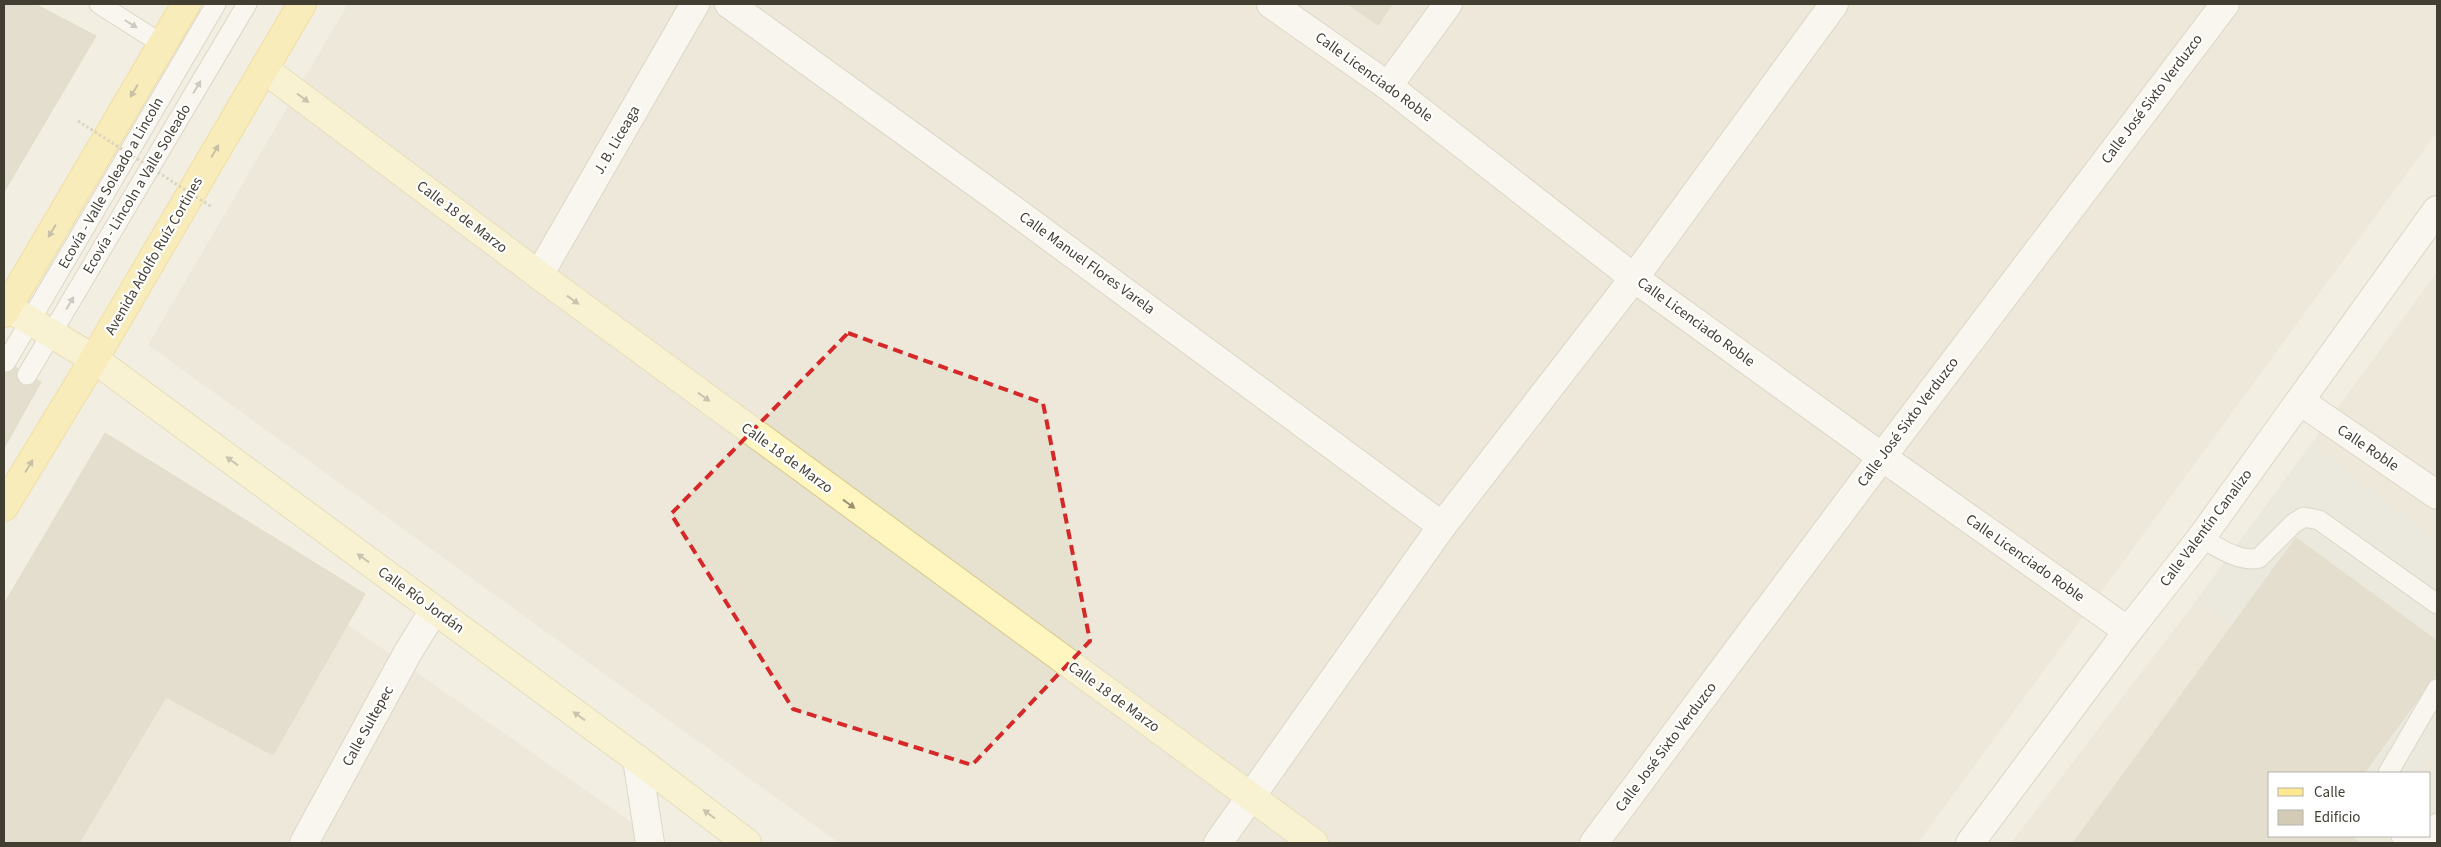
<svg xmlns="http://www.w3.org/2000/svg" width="2441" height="847" font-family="'Source Sans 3',sans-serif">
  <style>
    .residential { fill: #e7e1cf; fill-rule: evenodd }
    .parking { fill: #e2dfda }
    .building { fill: #d3cbb6; stroke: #d0c4a9 }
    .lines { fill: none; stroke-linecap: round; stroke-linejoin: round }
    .lane-casing { stroke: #c0baa6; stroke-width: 21 }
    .street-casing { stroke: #c0baa6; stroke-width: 30 }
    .secondary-casing { stroke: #d6c98d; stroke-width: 30 }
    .primary-casing { stroke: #eccb55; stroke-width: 30 }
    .lane { stroke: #fff; stroke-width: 19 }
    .street { stroke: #fff; stroke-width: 28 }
    .secondary { stroke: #fff5be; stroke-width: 28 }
    .primary { stroke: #ffe88d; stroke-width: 28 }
    .path-bridge { stroke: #c1b493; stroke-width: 3; stroke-dasharray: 2.5 2.5; stroke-linecap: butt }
    .oneway { fill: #a19e98 }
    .oneway2 { fill: #988a5b }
    .oneway3 { fill: #989071 }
    .marked { fill: none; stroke: #d62828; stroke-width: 4; stroke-dasharray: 10 6; stroke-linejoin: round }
    .labels { text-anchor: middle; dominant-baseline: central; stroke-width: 4.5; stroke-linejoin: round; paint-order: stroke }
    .street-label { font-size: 15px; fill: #433e32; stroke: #fff }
  </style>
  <rect width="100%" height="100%" fill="#f2eee1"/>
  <!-- residential -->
  <g class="residential">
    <path d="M348,4H2437V132L1918,843H839L148,345Z"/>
    <path d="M2437,272V843H2011L2196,601ZM2270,773H2430V836H2270Z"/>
    <path d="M138,479L517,742L661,843H4V712Z"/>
  </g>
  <!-- parking -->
  <g class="parking">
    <path d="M2311,444L2437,542V641L2296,538L2232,626L2196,601Z"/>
    <path d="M2437,673V750L2420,773H2364Z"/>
  </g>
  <!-- building -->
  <g class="building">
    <path d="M4,4H35L96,36L4,192Z"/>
    <path d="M1348,4H1392L1378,25Z"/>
    <path d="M4,361L41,382L4,448Z"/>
    <path d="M105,433L365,594L273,755L166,697L79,843H4V604Z"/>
    <path d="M2296,538L2437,641V673L2364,773H2270V836H2350L2360,843H2073Z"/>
  </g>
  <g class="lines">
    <defs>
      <g id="lane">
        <path d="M99,4L162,44"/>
        <path d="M6,362L216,4"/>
        <path d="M27,375L247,4"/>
        <path d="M2201,538C2218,547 2240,563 2259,558L2294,523L2304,517L2319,520L2437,604"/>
        <path d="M2388,773L2437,689"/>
        <path d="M2401,836L2408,843"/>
      </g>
      <g id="street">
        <path d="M729,4L1004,203L1442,526"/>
        <path d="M1271,4L1388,86L1634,278L1882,457L2128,631"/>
        <path d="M1388,86L1448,4"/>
        <path d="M539,275L695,4"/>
        <path d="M2300,401L2437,495"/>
        <path d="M637,759L650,843"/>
        <path d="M304,843L407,654L434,610"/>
        <path d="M1218,843L1442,526L1634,278L1834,4"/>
        <path d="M1594,843L1882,457L2225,4"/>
        <path d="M1970,843L2128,631L2201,538L2437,210"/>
        <path d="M2426,843L2437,828"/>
      </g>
      <g id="secondary">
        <path d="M264,69L539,275L1314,843"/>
        <path d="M7,307L94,359L637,759L747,843"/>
      </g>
      <g id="primary">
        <path d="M4,313L186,4"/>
        <path d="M4,507L94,359L302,4"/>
      </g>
    </defs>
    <!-- lane casing -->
    <use href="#lane" class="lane-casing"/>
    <!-- street casing -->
    <use href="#street" class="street-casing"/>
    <!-- secondary casing -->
    <use href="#secondary" class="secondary-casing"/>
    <!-- primary casing -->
    <use href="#primary" class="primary-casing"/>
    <!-- lane -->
    <use href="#lane" class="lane"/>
    <!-- street -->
    <use href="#street" class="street"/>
    <!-- secondary -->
    <use href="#secondary" class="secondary"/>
    <!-- primary -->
    <use href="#primary" class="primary"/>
    <!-- path-bridge -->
    <path class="path-bridge" d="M78,121L212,207"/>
  </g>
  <!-- one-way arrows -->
  <defs><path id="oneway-solid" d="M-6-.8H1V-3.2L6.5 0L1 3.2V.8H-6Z" transform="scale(1.25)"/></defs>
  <g class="oneway">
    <use href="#oneway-solid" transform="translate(131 24) rotate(32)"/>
    <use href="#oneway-solid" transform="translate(197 87) rotate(-59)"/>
    <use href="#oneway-solid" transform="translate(70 303) rotate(-59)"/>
  </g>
  <g class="oneway2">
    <use href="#oneway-solid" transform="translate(134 91) rotate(121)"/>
    <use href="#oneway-solid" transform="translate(215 151) rotate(-60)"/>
    <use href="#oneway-solid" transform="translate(52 231) rotate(121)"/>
    <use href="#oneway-solid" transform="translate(29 466) rotate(-59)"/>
  </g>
  <g class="oneway3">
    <use href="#oneway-solid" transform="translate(303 98) rotate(37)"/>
    <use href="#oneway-solid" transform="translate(573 300) rotate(36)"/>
    <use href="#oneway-solid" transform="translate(704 397) rotate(36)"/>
    <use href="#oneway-solid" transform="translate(232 461) rotate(-144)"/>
    <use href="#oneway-solid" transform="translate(849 504) rotate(36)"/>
    <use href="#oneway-solid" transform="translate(363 558) rotate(-144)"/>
    <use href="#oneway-solid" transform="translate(579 716) rotate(-144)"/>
    <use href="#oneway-solid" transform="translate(709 814) rotate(-143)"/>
  </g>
  <!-- marked area -->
  <path d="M0 0H2441V847H0ZM848,333L1043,403L1090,641L972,765L793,709L671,514Z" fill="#f2eee1" fill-opacity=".55" fill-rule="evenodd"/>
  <path class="marked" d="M848,333L1043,403L1090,641L972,765L793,709L671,514Z"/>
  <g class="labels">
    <!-- street labels -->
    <g class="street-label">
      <text transform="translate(1374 77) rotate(36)">Calle Licenciado Roble</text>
      <text transform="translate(2152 99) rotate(-53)">Calle José Sixto Verduzco</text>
      <text transform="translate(617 140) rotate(-60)">J. B. Liceaga</text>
      <text transform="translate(111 183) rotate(-60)">Ecovía - Valle Soleado a Lincoln</text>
      <text transform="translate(137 189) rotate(-59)">Ecovía - Lincoln a Valle Soleado</text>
      <text transform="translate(462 217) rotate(37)">Calle 18 de Marzo</text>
      <text transform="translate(154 256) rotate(-60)">Avenida Adolfo Ruíz Cortines</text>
      <text transform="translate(1087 263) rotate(36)">Calle Manuel Flores Varela</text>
      <text transform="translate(1696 322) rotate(36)">Calle Licenciado Roble</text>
      <text transform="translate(1908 422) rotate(-53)">Calle José Sixto Verduzco</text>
      <text transform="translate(2368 448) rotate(34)">Calle Roble</text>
      <text transform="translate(787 458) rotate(36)">Calle 18 de Marzo</text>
      <text transform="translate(2206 528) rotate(-53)">Calle Valentín Canalizo</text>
      <text transform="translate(2025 558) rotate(35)">Calle Licenciado Roble</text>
      <text transform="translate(421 600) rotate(36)">Calle Río Jordán</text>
      <text transform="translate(1114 697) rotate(36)">Calle 18 de Marzo</text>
      <text transform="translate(368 726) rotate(-61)">Calle Sultepec</text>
      <text transform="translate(1666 747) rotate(-53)">Calle José Sixto Verduzco</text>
    </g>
  </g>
  <!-- border -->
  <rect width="2441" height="847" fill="none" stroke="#433e32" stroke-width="10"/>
  <!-- legend -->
  <rect x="2268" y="772" width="162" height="65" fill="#ffffff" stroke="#b4b2ad"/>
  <rect x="2278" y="788" width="25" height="8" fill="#ffe88d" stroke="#b4b2ad"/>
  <text x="2314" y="797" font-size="15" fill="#433e32">Calle</text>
  <rect x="2278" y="810" width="25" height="15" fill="#d3cbb6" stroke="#b4b2ad"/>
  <text x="2314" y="822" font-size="15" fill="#433e32">Edificio</text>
</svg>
